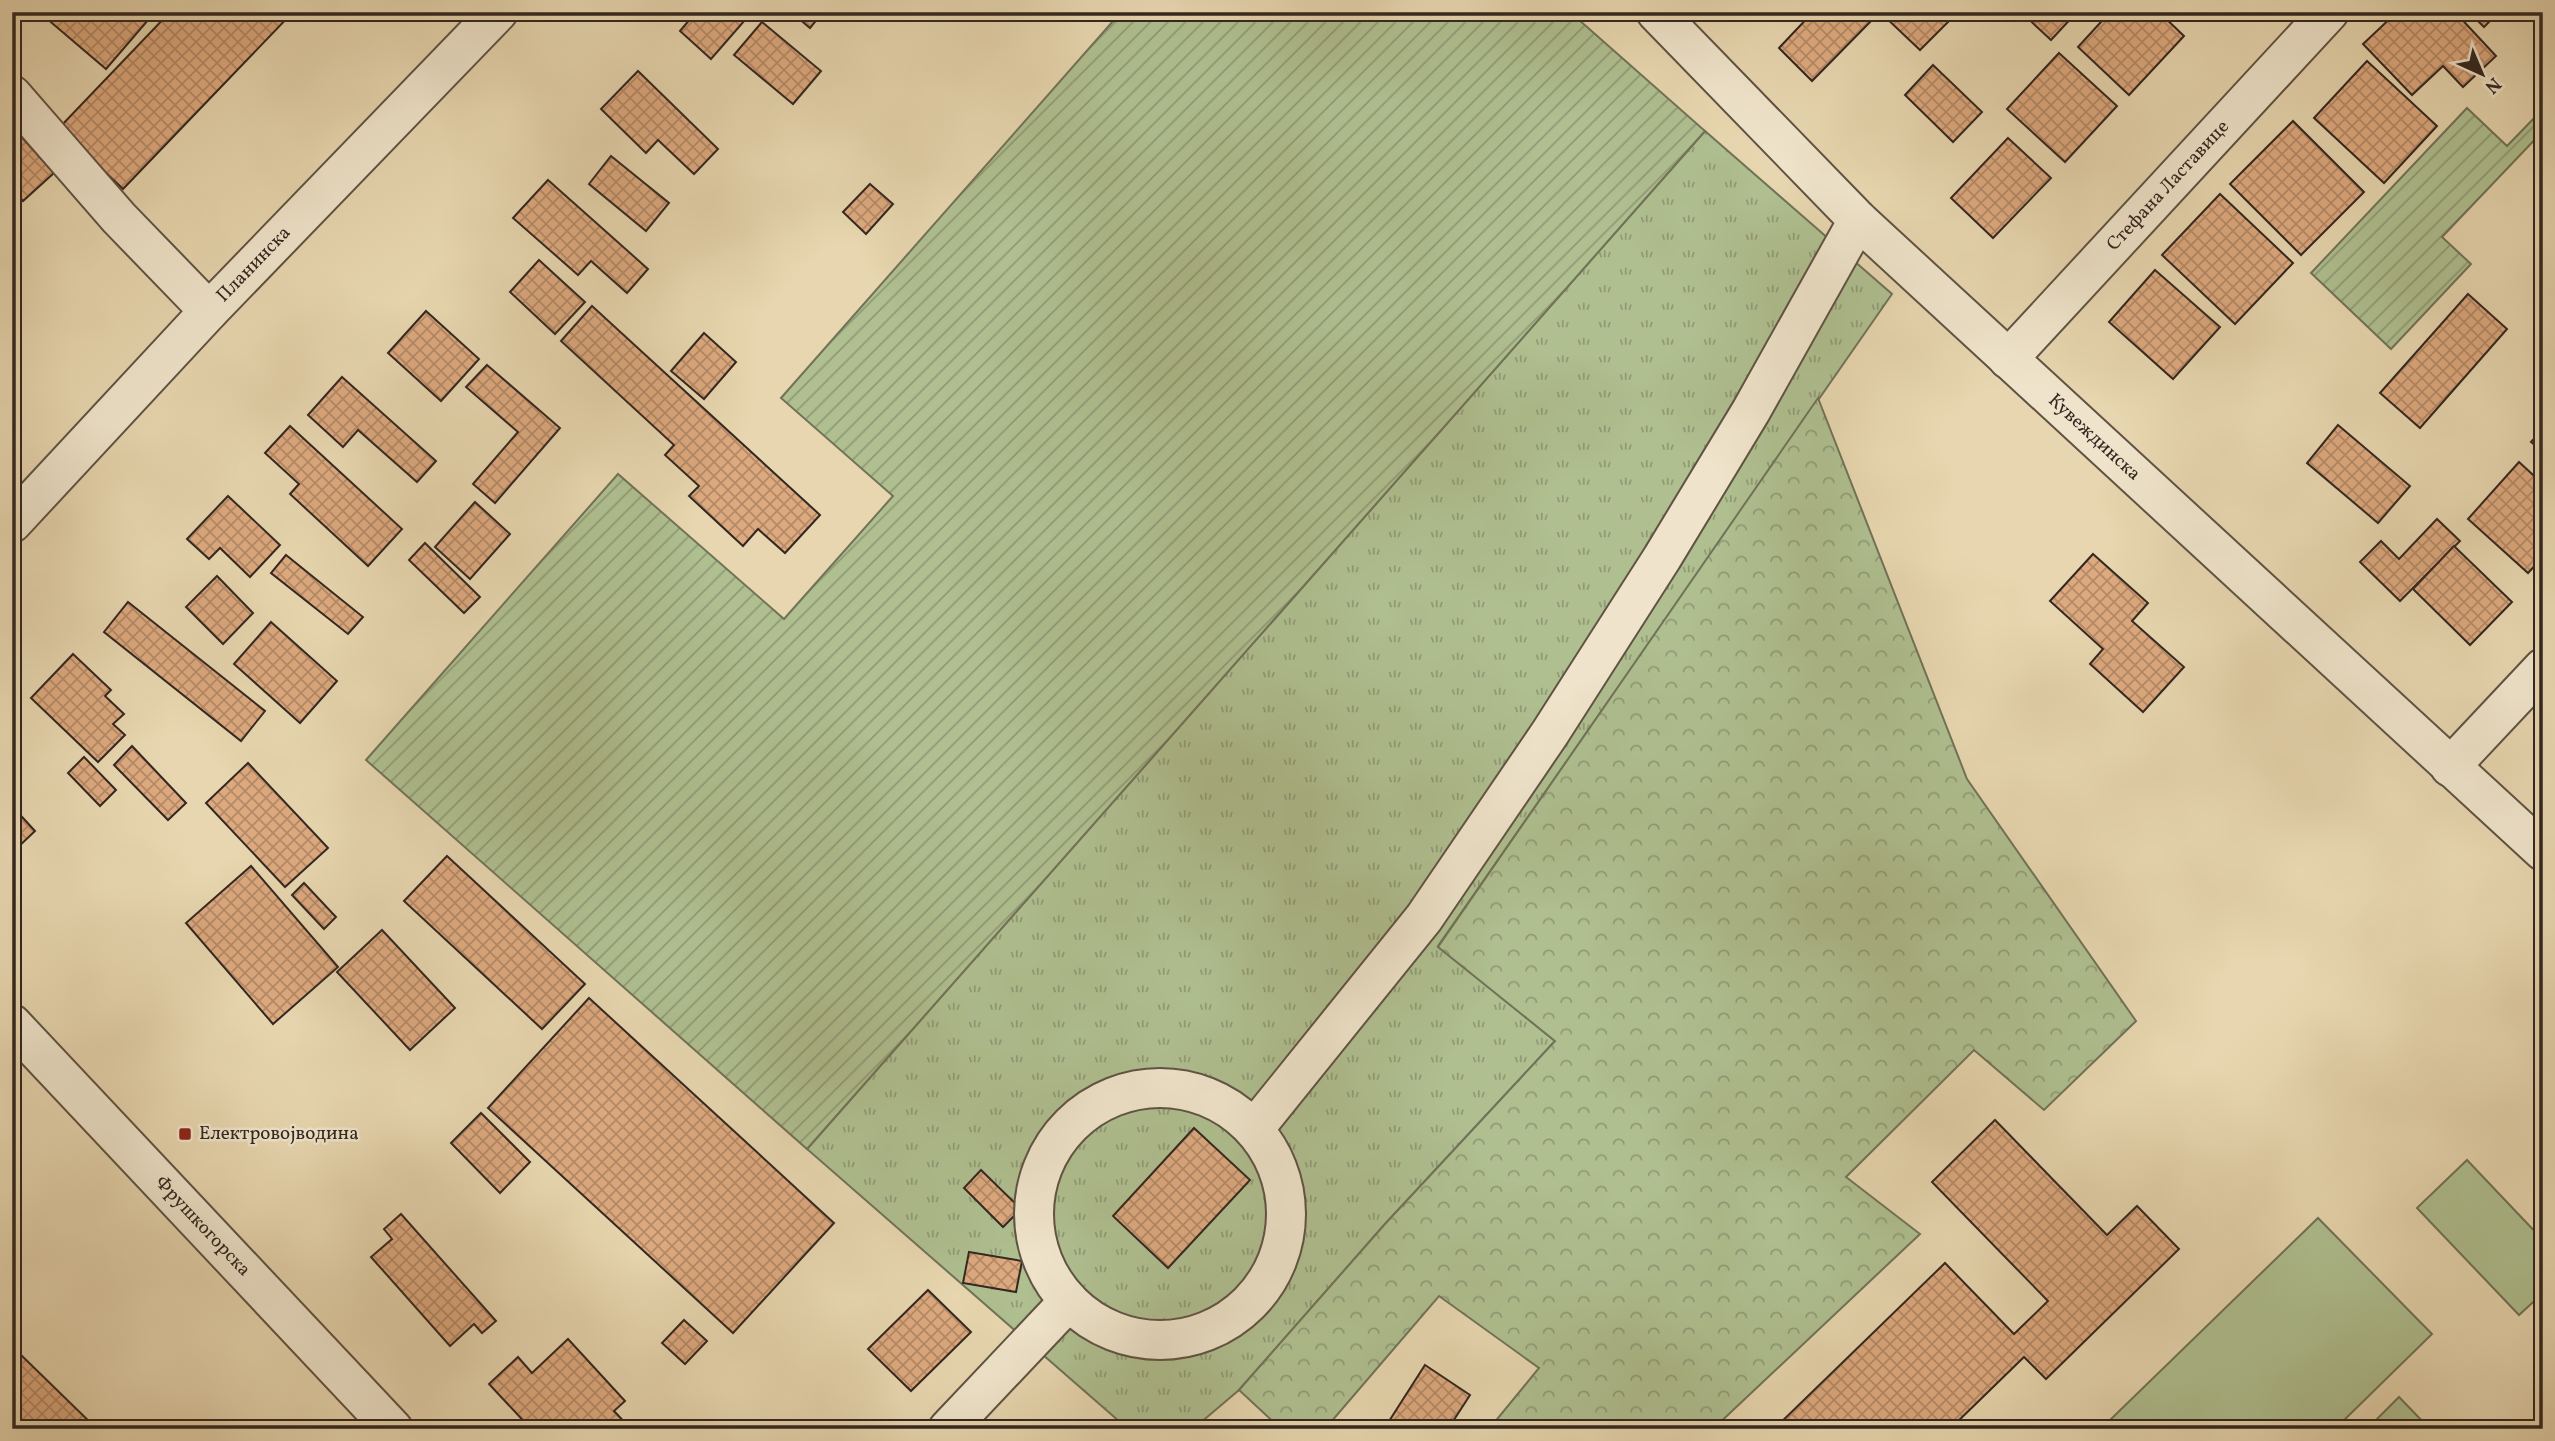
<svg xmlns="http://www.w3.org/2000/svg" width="2555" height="1441" font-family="Vollkorn,serif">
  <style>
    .grass { fill: url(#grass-tufts); stroke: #717358; stroke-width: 2 }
    .forest { fill: url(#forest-crowns); stroke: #717358; stroke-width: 2 }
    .garden { fill: url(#garden-furrows); stroke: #717358; stroke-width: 2 }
    .pitch { fill: #afbf90; stroke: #717358; stroke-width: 2 }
    .building { fill: url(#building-cross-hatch); stroke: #332721; stroke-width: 2 }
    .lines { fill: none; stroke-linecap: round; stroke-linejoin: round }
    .minor-casing { stroke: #605344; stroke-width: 42 }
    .minor { stroke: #efe4cb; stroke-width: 38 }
    .poi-dot { fill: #8f2418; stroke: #efe4cb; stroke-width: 2.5 }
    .labels { text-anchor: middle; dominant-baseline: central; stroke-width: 5; stroke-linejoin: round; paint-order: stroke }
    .street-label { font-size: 19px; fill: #332721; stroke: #efe4cb }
    .poi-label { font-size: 19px; fill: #332721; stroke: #efe4cb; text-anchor: start }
  </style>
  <defs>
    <pattern id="grass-tufts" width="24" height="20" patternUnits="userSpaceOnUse" patternTransform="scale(1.75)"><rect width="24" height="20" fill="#afbf90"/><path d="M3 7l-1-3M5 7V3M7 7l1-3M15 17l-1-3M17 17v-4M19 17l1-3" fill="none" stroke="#8f9b75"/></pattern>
    <pattern id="forest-crowns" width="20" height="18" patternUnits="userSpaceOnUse" patternTransform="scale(1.75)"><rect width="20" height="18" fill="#afbf90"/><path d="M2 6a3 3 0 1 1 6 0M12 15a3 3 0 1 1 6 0" fill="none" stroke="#8f9b75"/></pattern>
    <pattern id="garden-furrows" width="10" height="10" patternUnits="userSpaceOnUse" patternTransform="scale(1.75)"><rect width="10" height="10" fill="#afbf90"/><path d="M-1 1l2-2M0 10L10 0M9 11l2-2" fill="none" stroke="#8f9b75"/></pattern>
    <pattern id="building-cross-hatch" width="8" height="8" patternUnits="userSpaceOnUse" patternTransform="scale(1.75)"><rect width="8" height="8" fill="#dda97e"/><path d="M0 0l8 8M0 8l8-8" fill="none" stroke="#b48a67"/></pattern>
  </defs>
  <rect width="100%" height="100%" fill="#e7d6af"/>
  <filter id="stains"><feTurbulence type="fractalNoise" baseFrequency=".00286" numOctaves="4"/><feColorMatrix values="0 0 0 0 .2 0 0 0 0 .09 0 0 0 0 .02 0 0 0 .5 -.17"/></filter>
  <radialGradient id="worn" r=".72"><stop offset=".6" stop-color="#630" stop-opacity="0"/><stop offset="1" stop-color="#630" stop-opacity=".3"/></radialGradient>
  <!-- grass -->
  <path class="grass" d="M1705,131L1892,294L1438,946L1555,1041L1385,1224L1239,1390L1193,1429H1128L807,1149Z"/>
  <!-- forest -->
  <path class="forest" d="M1818,398L1967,779L2136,1021L2044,1110L1974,1050L1846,1177L1920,1234L1713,1429H1489L1539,1368L1439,1296L1325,1429H1281L1239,1390L1385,1224L1555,1041L1438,947Z"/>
  <!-- garden -->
  <g class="garden">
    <path d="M1121,12H1222L1229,18L1235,12H1570L1705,131L807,1149L366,760L618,474L784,619L893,496L781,398Z"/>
    <path d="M2467,108L2507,146L2543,109V131L2442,237L2471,264L2391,349L2311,273Z"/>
  </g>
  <!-- pitch -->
  <g class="pitch">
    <path d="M2467,1160L2543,1240V1293L2519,1315L2417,1208Z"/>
    <path d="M2318,1218L2432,1334L2335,1429H2120L2111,1419Z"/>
    <path d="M2399,1397L2430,1429H2367Z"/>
  </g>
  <!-- building -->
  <g class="building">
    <path d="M39,12H155L106,69Z"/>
    <path d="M170,12H293L123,189L59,128Z"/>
    <path d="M696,12H752L711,59L680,31Z"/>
    <path d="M791,12H823L810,28Z"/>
    <path d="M1813,12H1870L1875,17L1812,81L1779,48Z"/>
    <path d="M1887,12H1958L1920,50L1884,16Z"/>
    <path d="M2021,12H2077L2051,40Z"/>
    <path d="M2110,12H2159L2184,36L2129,95L2078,47Z"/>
    <path d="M2397,12H2455L2496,56L2463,87L2443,66L2412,95L2363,44Z"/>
    <path d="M2469,12H2499L2484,27Z"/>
    <path d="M762,22L821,71L793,104L734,55Z"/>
    <path d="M2059,53L2117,106L2065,162L2007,109Z"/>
    <path d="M2367,61L2437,126L2384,183L2314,118Z"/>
    <path d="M1933,65L1982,112L1953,142L1905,95Z"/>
    <path d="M638,71L718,149L694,174L658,140L646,153L601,109Z"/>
    <path d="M2293,121L2364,192L2301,255L2230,184Z"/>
    <path d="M19,134L54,173L23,201L12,189V141Z"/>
    <path d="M2008,138L2051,178L1993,238L1951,198Z"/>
    <path d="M611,156L669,203L646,231L589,184Z"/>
    <path d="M548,180L648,269L627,293L591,261L578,275L513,218Z"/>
    <path d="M870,184L893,204L866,234L843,212Z"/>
    <path d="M2220,194L2293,263L2235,324L2162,255Z"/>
    <path d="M539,260L585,302L555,334L510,292Z"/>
    <path d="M2155,270L2220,327L2173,379L2109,322Z"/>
    <path d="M2468,294L2507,329L2420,428L2380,393Z"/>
    <path d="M592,306L820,515L785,553L758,529L743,546L689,496L699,486L665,455L674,445L561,341Z"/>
    <path d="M426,311L479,359L441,401L388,353Z"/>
    <path d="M704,333L736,362L704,399L671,371Z"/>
    <path d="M487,365L560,428L495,503L473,484L518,432L466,387Z"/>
    <path d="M342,377L436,461L417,482L358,430L343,447L308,415Z"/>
    <path d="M2338,425L2410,486L2378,523L2307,463Z"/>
    <path d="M290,426L402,529L368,566L290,494L299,484L265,453Z"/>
    <path d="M2543,429V452L2531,442Z"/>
    <path d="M2519,462L2543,484V557L2528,573L2468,519Z"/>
    <path d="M228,496L280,545L250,577L220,548L209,559L187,539Z"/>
    <path d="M475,502L510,534L470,579L435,547Z"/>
    <path d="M2437,519L2460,541L2400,601L2360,562L2381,541L2399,559Z"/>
    <path d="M425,543L480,597L464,613L409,560Z"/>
    <path d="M2454,546L2512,602L2470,645L2413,589Z"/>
    <path d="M2093,554L2148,603L2132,621L2184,667L2143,712L2090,664L2103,649L2050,601Z"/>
    <path d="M286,555L363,617L348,634L271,573Z"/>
    <path d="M217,576L253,613L223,644L186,607Z"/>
    <path d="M128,602L265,711L241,741L104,632Z"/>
    <path d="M271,622L337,681L300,723L234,664Z"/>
    <path d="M73,654L111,690L105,696L124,714L113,724L125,735L98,762L31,698Z"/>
    <path d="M132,746L186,803L168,820L114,765Z"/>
    <path d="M84,757L116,790L100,806L68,773Z"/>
    <path d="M248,763L328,848L285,887L206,803Z"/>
    <path d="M12,806L35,831L12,853Z"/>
    <path d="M447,856L585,984L542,1029L404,901Z"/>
    <path d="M251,866L338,967L273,1024L186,923Z"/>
    <path d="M304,883L336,917L324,929L292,895Z"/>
    <path d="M382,930L455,1008L410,1050L337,972Z"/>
    <path d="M589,998L834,1223L733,1333L488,1108Z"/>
    <path d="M481,1113L530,1162L500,1193L451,1143Z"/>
    <path d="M1995,1120L2107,1235L2137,1206L2179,1249L2046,1379L2024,1357L1950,1429H1774L1945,1263L2014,1334L2048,1301L1932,1182Z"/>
    <path d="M1194,1128L1250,1180L1168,1268L1113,1216Z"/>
    <path d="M981,1170L1021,1209L1003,1227L964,1188Z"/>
    <path d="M401,1214L496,1321L482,1333L474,1324L450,1346L371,1257L392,1239L384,1229Z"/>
    <path d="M969,1252L1022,1261L1016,1292L963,1283Z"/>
    <path d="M928,1290L971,1332L911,1391L868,1349Z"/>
    <path d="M684,1320L707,1341L685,1364L662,1343Z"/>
    <path d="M568,1339L625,1401L614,1411L631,1429H531L489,1384L518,1357L532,1373Z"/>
    <path d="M20,1354L97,1429H12V1361Z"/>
    <path d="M1425,1365L1470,1395L1448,1429H1384Z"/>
  </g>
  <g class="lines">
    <defs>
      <g id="minor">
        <path id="s1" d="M1656,12L1858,220L2543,851"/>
        <path d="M12,95L119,218L209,311"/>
        <path id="s2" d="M2008,359L2329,12"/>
        <path id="s3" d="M12,523L209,311L498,12"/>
        <path d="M2450,767L2543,668"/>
        <path id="s4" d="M12,1024L393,1429"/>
        <circle cx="1160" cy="1214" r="126"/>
        <path d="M1254,1129L1424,918L1550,733L1662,558L1751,411L1858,220"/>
        <path d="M948,1429L1069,1301"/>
      </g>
    </defs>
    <!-- minor casing -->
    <use href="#minor" class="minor-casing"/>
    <!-- minor -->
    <use href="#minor" class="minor"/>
  </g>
  <!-- markers -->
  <rect class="poi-dot" x="178" y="1127" width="14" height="14" rx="3.5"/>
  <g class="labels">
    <!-- street labels -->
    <g class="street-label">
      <text stroke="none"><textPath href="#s2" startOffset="236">Стефана Ластавице</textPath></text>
      <text stroke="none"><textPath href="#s3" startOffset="354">Планинска</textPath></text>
      <text stroke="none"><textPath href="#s1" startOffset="611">Кувеждинска</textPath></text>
      <text stroke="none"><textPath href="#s4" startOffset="278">Фрушкогорска</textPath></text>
    </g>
    <!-- poi labels -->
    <g class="poi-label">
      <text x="199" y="1134">Електровојводина</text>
    </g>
  </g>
  <!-- margin -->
  <rect width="2555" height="1441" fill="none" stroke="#e7d6af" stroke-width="42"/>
  <rect x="14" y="14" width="2527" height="1413" fill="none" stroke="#332721" stroke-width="3.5"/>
  <rect x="21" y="21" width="2513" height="1399" fill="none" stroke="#332721" stroke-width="2"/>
  <!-- north arrow -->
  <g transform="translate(2482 74) rotate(136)" stroke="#efe4cb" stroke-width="5" paint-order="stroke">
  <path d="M0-5L12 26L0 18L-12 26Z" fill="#332721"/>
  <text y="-10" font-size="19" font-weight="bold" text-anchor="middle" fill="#332721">N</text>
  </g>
  <rect width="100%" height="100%" filter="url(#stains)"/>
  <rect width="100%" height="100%" fill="url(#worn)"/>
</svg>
